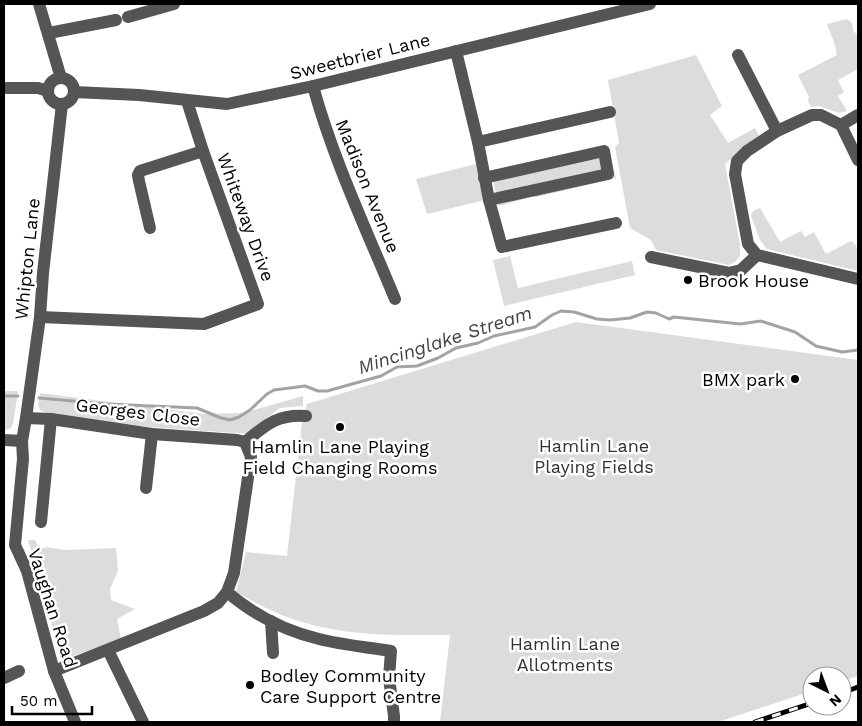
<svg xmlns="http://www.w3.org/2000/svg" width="862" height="726" font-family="'Work Sans',sans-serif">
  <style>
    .green { fill: #dcdcdc }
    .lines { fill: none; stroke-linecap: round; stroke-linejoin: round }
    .stream { stroke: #a3a3a3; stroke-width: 3 }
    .minor { stroke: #555; stroke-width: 12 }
    .rail-casing { stroke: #000; stroke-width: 5 }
    .rail { stroke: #fff; stroke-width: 3; stroke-dasharray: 9; stroke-linecap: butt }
    .poi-dot { fill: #000; stroke: #fff; stroke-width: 2 }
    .labels { text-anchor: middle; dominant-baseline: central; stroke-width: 5; stroke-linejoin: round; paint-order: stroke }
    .street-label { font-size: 18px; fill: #000; stroke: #fff }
    .poi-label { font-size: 18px; fill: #000; stroke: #fff; text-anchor: start }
    .park-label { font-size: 18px; fill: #333; stroke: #fff }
    .water-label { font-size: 19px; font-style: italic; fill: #444; stroke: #fff }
  </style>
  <rect width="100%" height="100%" fill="#fff"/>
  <!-- green -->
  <g class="green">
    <path d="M847,19L852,23L853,30L858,36V69L838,80L844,92L838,96L847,111L839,113L819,106L811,107L808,101L809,97L798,75L837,55L835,45L827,24Z"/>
    <path d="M696,55L722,106L710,115L728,143L755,128L759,136L725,164L740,245V256L735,262L729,265L656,250L651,240L630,228L615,147L619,143L608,80Z"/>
    <path d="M607,145L616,178L537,197H531L499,206L491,172Z"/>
    <path d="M476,164L485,200L427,214L416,179Z"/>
    <path d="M760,208L780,242L801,231L805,237L814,232L826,254L851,241C861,247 858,260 858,271L767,249L760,240L751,216L753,211Z"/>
    <path d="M510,256L518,288L632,261L635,275L504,306L493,260Z"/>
    <path d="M576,322L858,360V676L842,681V676H812V691L718,722H440L450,635C401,635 350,637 302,622C278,615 257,604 236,592L246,552L287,556L302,422L307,404Z"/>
    <path d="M4,391H18L13,424L11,428L4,431Z"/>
    <path d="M40,393L203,414L244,413L303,396V406L280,408L263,421L250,434L149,427L51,415L40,410L38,405Z"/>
    <path d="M28,540H35L40,549L47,547L65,550L116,548L118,571L110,589L111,600L135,609L117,619L121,639L70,657H61Z"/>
  </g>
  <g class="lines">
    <!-- stream -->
    <g class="stream">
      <path d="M4,396H18"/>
      <path d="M39,398L106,404L197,408L221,418L230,420L239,417L250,410L267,394L274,390L305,386L318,391H327L381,376L397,367L417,366L438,358L456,348L478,343L494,336L535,327L552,315L561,311L574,312L597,319L610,320L630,318L647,312L656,313L669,319L674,317L740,324L761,321L795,332L816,346L842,352L858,350"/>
    </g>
    <!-- minor -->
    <g class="minor">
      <path d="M39,4L61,78"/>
      <path d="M128,17L174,4"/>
      <path d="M49,33L116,20"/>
      <path d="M456,51L478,142L489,200L502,247L616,223"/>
      <path d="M738,55L777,131"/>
      <circle cx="61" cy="91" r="13"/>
      <path d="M313,86C333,159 366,229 395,299"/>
      <path d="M4,88H38L48,91"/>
      <path d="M74,92L139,95L227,104L313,86L650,4"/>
      <path d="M62,104L43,273L40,317L26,418L22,441L23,459L15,545L27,571L54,671L75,722"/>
      <path d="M841,125L858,115"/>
      <path d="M478,142L610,112"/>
      <path d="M858,160L841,125L821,115H812L777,131L747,151L737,161L735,174L748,244L757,255L858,279"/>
      <path d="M484,178L604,151L608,174L489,200"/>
      <path d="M150,228L139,181L138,175L140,171L203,151"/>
      <path d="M651,257L729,273L741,270L757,255"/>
      <path d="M40,317L204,324L258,304L203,151L187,101"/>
      <path d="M26,418L51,419L152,434L237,440L245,442C266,425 277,414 306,416"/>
      <path d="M4,440L22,441"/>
      <path d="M146,488L152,434"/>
      <path d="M41,522L51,419"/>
      <path d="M227,592C253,614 285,631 319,639C342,645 367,647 391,651L389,678L394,716V722"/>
      <path d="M271,621L273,653"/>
      <path d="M108,650L143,722"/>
      <path d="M54,671L204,611L218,603L227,592L234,573L251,457L245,442"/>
      <path d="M4,678L19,671"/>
    </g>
    <defs>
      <g id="rail">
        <path d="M842,693L858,687"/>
        <path d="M755,722L812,703"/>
      </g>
    </defs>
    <!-- rail casing -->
    <use href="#rail" class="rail-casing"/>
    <!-- rail -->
    <use href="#rail" class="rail"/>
  </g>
  <!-- markers -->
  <g class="poi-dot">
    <circle cx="688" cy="280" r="5"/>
    <circle cx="795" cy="379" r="5"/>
    <circle cx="340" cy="427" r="5"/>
    <circle cx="250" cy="685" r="5"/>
  </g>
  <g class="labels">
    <!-- street labels -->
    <g class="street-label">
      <text transform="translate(360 56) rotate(-14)">Sweetbrier Lane</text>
      <text transform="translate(368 186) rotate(68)">Madison Avenue</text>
      <text transform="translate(246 217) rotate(70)">Whiteway Drive</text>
      <text transform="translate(27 259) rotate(-84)">Whipton Lane</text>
      <text transform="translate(138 412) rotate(7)">Georges Close</text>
      <text transform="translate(53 608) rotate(72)">Vaughan Road</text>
    </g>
    <!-- poi labels -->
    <g class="poi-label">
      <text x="698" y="280">Brook House</text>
      <text x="785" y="379" text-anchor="end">BMX park</text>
      <text x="340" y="446" text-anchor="middle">Hamlin Lane Playing<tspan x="340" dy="21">Field Changing Rooms</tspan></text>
      <text x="260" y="675">Bodley Community<tspan x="260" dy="21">Care Support Centre</tspan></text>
    </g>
    <!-- park labels -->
    <g class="park-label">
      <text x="594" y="445">Hamlin Lane<tspan x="594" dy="21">Playing Fields</tspan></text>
      <text x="565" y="643">Hamlin Lane<tspan x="565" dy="21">Allotments</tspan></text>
    </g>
    <!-- water labels -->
    <g class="water-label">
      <text transform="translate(445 340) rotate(-18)">Mincinglake Stream</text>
    </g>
  </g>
  <!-- border -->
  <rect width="862" height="726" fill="none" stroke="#000000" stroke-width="10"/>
  <!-- north arrow -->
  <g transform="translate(827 691) rotate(138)"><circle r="24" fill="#ffffff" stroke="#999999"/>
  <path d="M0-4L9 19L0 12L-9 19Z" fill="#000000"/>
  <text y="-8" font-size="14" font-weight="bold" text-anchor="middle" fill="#000000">N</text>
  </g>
  <!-- scale -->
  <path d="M12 706v8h80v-8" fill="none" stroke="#000000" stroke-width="2.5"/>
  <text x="20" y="706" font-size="15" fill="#000000" stroke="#ffffff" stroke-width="4" paint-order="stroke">50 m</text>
</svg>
